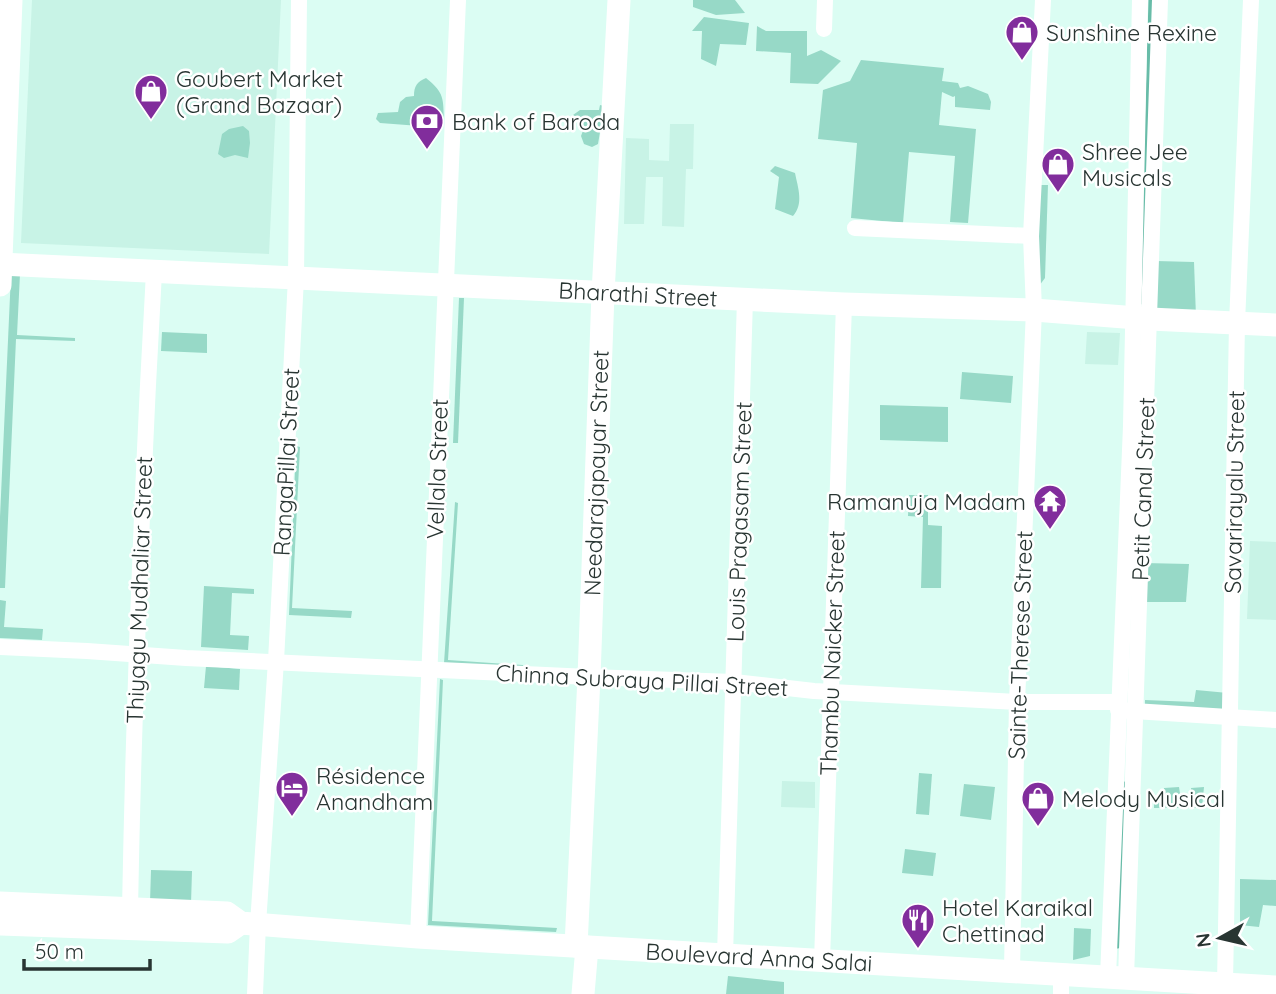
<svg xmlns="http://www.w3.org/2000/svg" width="1276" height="994" font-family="Quicksand,sans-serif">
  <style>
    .built { fill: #c8f3e6 }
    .green { fill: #97d9c7 }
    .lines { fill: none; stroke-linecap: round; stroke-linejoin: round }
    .stream { stroke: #68bca8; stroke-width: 5 }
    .street { stroke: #fff; stroke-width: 16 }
    .secondary { stroke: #fff; stroke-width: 23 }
    .labels { text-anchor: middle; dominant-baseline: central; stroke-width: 5; stroke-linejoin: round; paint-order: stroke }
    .poi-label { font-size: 23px; fill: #283532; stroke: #fff; text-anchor: start }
    .street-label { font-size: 23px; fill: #283532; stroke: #fff }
  </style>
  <rect width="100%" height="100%" fill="#dbfdf3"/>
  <!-- built -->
  <g class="built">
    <path d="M32,0H281L269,254L21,243Z"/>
    <path d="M670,124H694L693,169H686L684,227L662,226L663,177H646L644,224H624L626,138L649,139V160L669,161Z"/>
    <path d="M1087,332L1120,333L1118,365L1085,364Z"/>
    <path d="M1250,541L1276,542V620L1247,619Z"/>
    <path d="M782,781L815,782V808L781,807Z"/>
  </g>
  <!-- green -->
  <g class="green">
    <path d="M693,0H735L745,13L716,15L693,7Z"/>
    <path d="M704,17L749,23L746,45L720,44L716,66L701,59L702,31H692Z"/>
    <path d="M757,26L766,31H807V56L821,50L841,61L818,84L790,83L791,53L756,51Z"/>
    <path d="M861,60L944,68L942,81L958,83L960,88L968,86L988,94L991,102L990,110L955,107V96L953,97L942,92L939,125L976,129L968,223L950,222L955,156L909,152L903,223L851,218L857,143L818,139L823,90L850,81Z"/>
    <path d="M426,78C445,93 443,99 444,121L439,117L433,127L380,123L376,119L378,113L398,112L400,102L406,97L414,96C414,86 417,82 426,78Z"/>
    <path d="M600,105L604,106V129L600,132L598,144L592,147L584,144L581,136L584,128L581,120L573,115L580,110H599Z"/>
    <path d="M243,126L249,131L250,143L248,158L235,155L224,158L218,154L222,134L229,129Z"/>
    <path d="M775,166L795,173C798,188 804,204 793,216L775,209L779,177L770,171Z"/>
    <path d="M1040,185H1048L1045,278L1036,290Z"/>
    <path d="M1156,261L1194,262L1196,317L1153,315Z"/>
    <path d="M11,274H20L17,335L75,338V341L16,339L5,588H0V517Z"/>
    <path d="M459,298H464L458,443H453Z"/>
    <path d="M162,332L207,334V353L161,351Z"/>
    <path d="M962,372L1013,376L1011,403L960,399Z"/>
    <path d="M880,405L948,407V442L880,440Z"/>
    <path d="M296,446L300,447L292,608L352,611L351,618L289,615Z"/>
    <path d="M909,495H928V525L942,526L941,588H921L923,517L908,516Z"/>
    <path d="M455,502L458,503L448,660L523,665V668L444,663Z"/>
    <path d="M1144,563L1189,564L1186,602H1144Z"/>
    <path d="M204,586L254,589V594L232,593L230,635L249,636L248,650L201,647Z"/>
    <path d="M0,600L6,601L4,627L43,629L42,640L0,638Z"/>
    <path d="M206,666L240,669L239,690L204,688Z"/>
    <path d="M440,679L443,680L432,921L557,928L556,932L428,925Z"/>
    <path d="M1196,690L1228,693L1226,714L1145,711V700L1194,702Z"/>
    <path d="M919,773L932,774L929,815L916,814Z"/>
    <path d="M964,784L995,787L991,820L960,816Z"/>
    <path d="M1179,787L1181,800L1192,799L1191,788L1204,787L1202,808H1154V800L1164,799V788Z"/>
    <path d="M905,849L936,853L933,876L902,873Z"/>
    <path d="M151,870L192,871L191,903L150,902Z"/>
    <path d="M1240,879L1276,880V906L1263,905L1259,927L1240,925Z"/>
    <path d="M1074,928L1091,929L1090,956L1073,960Z"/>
    <path d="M728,976L784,982V994H726Z"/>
  </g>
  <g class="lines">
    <!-- stream -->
    <g class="stream">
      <path d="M1142,302L1151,0"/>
      <path d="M1118,946L1124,784"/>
    </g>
    <!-- street -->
    <g class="street">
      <path d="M824,29L825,0"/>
      <path d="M855,228L1031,236"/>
      <path d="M0,647L87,651L186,658L589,677L734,682L814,691L1017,702H1118V710L1276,720"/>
      <path d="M130,909C134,696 142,484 154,272"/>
      <path d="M418,937L458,0"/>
      <path d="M725,955L745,299"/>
      <path d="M822,961L844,304"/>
      <path d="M1012,971L1017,702L1034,310L1031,236L1043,0"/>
      <path d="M1108,977L1131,426L1140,0"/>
      <path d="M1126,978L1160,0"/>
      <path d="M1225,984L1237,323L1251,0"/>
      <path d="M255,994L258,924L276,661L296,278L299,0"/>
      <path d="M1061,994V974"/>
    </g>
    <!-- secondary -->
    <g class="secondary">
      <path d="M0,264L844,304L1034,310L1150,319L1276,325"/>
      <path d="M0,285L11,0"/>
      <path d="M0,903L227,913L241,923L418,937L1276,987"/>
      <path d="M0,924L228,932L241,923"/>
      <path d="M576,946L589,677L603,293L619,0"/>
      <path d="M583,994L587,947"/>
    </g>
  </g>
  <!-- icons -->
  <defs>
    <symbol id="shop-pin" viewBox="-11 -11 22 30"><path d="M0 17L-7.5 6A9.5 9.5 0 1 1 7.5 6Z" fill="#812d9c" stroke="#fff"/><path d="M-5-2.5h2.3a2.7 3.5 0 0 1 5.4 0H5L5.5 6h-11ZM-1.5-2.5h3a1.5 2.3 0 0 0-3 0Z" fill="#fff"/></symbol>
    <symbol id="bank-pin" viewBox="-11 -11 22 30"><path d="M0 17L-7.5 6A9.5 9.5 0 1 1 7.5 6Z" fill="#812d9c" stroke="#fff"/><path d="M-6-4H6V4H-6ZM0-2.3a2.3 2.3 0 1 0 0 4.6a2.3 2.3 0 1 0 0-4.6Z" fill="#fff"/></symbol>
    <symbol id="temple-pin" viewBox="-11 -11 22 30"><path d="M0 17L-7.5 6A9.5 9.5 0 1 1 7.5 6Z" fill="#812d9c" stroke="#fff"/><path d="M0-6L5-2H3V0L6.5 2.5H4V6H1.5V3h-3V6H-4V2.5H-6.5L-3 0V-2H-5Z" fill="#fff"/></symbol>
    <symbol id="hotel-pin" viewBox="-11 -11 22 30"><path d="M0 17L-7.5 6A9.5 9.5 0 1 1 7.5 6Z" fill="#812d9c" stroke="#fff"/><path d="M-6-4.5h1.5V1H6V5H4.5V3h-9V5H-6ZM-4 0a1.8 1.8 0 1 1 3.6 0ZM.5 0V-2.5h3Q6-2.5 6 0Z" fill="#fff"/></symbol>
    <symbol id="restaurant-pin" viewBox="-11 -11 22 30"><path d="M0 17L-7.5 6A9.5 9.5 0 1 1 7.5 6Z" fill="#812d9c" stroke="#fff"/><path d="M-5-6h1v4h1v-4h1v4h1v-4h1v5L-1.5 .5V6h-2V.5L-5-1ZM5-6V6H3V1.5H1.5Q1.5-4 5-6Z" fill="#fff"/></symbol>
  </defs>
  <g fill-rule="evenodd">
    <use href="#shop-pin" x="1003" y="13" width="38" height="52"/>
    <use href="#shop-pin" x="132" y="72" width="38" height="52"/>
    <use href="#bank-pin" x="408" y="102" width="38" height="52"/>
    <use href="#shop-pin" x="1039" y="145" width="38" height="52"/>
    <use href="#temple-pin" x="1031" y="482" width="38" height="52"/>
    <use href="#hotel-pin" x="273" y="769" width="38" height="52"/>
    <use href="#shop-pin" x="1019" y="779" width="38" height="52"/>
    <use href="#restaurant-pin" x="899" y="901" width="38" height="52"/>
  </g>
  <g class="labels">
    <!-- poi labels -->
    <g class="poi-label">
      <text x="1046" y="32">Sunshine Rexine</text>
      <text x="176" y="78">Goubert Market<tspan x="176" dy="26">(Grand Bazaar)</tspan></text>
      <text x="452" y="121">Bank of Baroda</text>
      <text x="1082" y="151">Shree Jee<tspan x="1082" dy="26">Musicals</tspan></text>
      <text x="1026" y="501" text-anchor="end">Ramanuja Madam</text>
      <text x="316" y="775">Résidence<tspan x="316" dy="26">Anandham</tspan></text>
      <text x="1062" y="798">Melody Musical</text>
      <text x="942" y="907">Hotel Karaikal<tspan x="942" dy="26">Chettinad</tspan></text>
    </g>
    <!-- street labels -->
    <g class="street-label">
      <text transform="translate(638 294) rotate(3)">Bharathi Street</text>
      <text transform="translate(286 462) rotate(-87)">RangaPillai Street</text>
      <text transform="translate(437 469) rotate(-88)">Vellala Street</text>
      <text transform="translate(596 473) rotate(-88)">Needarajapayar Street</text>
      <text transform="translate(1143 489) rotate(-88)">Petit Canal Street</text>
      <text transform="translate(1234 492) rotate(-89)">Savarirayalu Street</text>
      <text transform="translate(739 522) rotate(-88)">Louis Pragasam Street</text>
      <text transform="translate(139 590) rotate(-88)">Thiyagu Mudhaliar Street</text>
      <text transform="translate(1020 645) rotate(-88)">Sainte-Therese Street</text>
      <text transform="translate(832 653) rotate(-88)">Thambu Naicker Street</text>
      <text transform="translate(642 680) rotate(3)">Chinna Subraya Pillai Street</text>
      <text transform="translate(759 957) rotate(3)">Boulevard Anna Salai</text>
    </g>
  </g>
  <!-- north arrow -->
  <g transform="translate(1220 938) rotate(262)" stroke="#ffffff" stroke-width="5" paint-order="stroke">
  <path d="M0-5L12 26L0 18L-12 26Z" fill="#283532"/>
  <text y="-10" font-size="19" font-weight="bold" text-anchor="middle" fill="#283532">N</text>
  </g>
  <!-- scale -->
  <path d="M24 959v10h126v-10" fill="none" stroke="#283532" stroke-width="3.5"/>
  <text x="35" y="959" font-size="21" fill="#283532" stroke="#ffffff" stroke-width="5" paint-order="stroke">50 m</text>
</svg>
